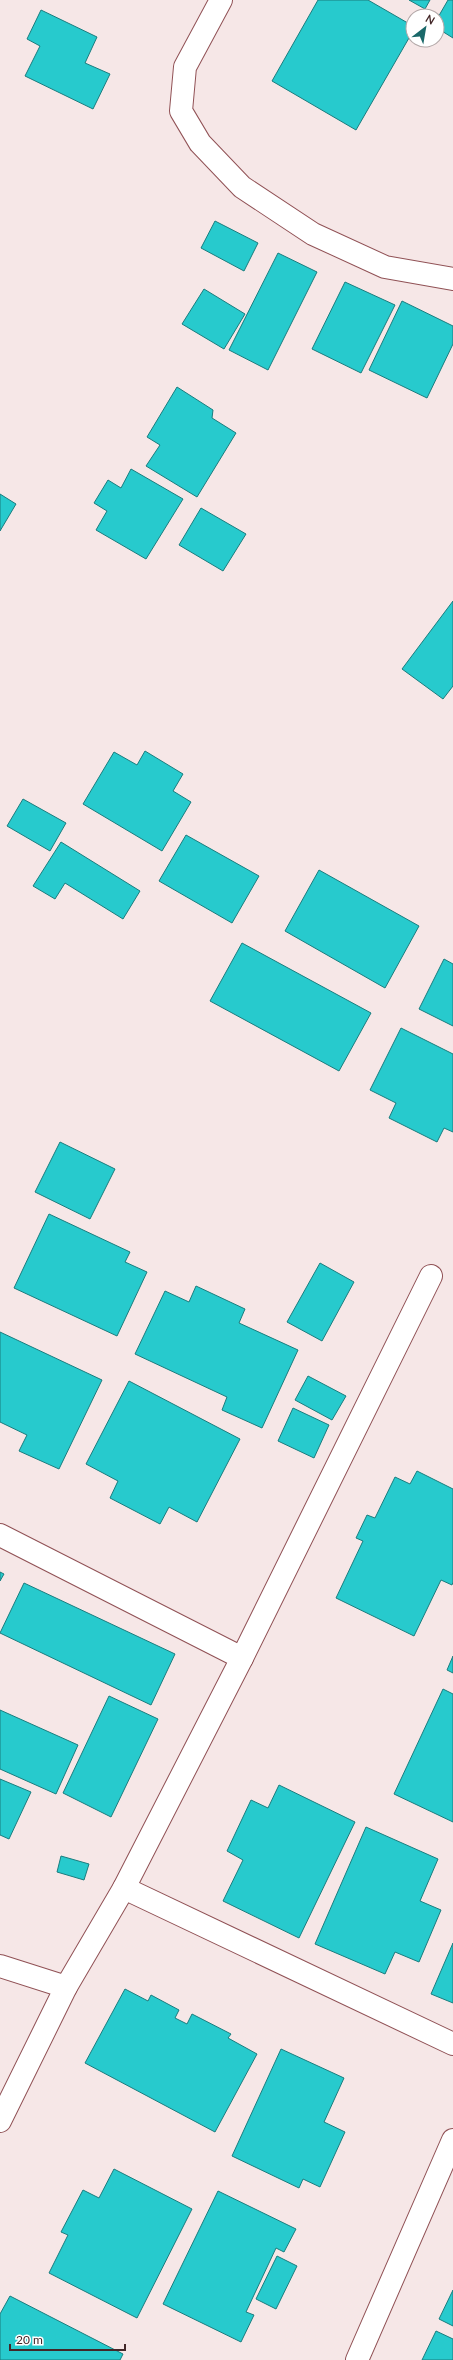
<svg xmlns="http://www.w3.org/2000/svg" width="453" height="2360" font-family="Lato,sans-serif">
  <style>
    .building { fill: #27cacd; stroke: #1a7d7e }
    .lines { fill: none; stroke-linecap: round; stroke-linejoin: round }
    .minor-casing { stroke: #905155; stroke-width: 24 }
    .minor { stroke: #fff; stroke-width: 22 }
  </style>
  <rect width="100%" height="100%" fill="#f6e7e7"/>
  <!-- building -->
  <g class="building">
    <path d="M318,0H368L413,26V31L356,130L272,81Z"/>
    <path d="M409,0H430L425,9Z"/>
    <path d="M448,0H453V38L437,28V19Z"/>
    <path d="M41,10L97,37L85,63L110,74L93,109L25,76L40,46L27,39Z"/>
    <path d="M215,221L258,243L244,271L201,248Z"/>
    <path d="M278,253L317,272L268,370L229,350Z"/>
    <path d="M345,282L395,305L361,373L312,349Z"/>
    <path d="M204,289L245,314L224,349L182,324Z"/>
    <path d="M402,301L453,326V344L427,398L369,370Z"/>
    <path d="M177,387L213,410L212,418L236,433L197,497L146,466L160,445L147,437Z"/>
    <path d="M131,469L183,499L146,559L96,530L107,511L94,503L108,480L121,488Z"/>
    <path d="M0,494L16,504L0,531Z"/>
    <path d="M201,508L246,534L223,571L179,545Z"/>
    <path d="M453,601V686L443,699L402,669Z"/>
    <path d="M145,751L183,774L173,791L191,802L162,851L83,804L114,752L137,765Z"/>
    <path d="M23,799L66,823L50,851L7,826Z"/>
    <path d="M186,835L259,876L232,923L159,881Z"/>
    <path d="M61,842L140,891L123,919L65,883L55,899L33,886Z"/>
    <path d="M319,870L419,926L385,988L285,931Z"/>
    <path d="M242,943L371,1013L339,1071L210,1001Z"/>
    <path d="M444,959L453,964V1026L419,1009Z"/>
    <path d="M401,1028L453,1054V1132L444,1128L437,1142L389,1118L396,1103L370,1090Z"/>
    <path d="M60,1142L115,1169L90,1219L35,1192Z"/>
    <path d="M49,1214L130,1252L125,1262L147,1272L117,1336L14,1288Z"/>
    <path d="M320,1263L354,1282L322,1341L287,1322Z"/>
    <path d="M196,1286L245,1309L239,1323L298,1350L262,1428L222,1410L227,1397L135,1354L165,1291L189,1302Z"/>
    <path d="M0,1332L102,1380L59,1469L19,1451L27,1435L0,1422Z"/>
    <path d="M308,1376L346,1396L332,1420L295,1400Z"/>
    <path d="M129,1381L240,1439L197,1522L169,1507L160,1524L110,1498L118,1481L86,1464Z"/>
    <path d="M293,1408L329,1425L314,1458L278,1441Z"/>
    <path d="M417,1471L453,1489V1582L452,1585L441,1580L414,1636L336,1598L363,1541L356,1538L367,1515L375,1518L395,1477L410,1484Z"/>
    <path d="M0,1572L4,1574L0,1581Z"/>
    <path d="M24,1583L175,1654L151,1705L0,1633Z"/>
    <path d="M453,1656V1673L447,1670Z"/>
    <path d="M443,1689L453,1694V1822L394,1794Z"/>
    <path d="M109,1696L158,1719L111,1817L63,1793Z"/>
    <path d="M0,1710L78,1745L56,1794L0,1769Z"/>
    <path d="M0,1779L31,1792L9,1839L0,1835Z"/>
    <path d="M279,1785L355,1822L299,1938L223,1901L243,1860L227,1851L251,1800L268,1808Z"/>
    <path d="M366,1827L438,1859L420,1901L441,1910L419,1962L395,1952L385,1974L315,1944Z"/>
    <path d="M61,1856L89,1864L84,1880L57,1872Z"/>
    <path d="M453,1943V2003L431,1994Z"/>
    <path d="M125,1989L148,2001L151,1995L179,2010L175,2018L187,2024L192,2014L231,2034L228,2038L257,2054L215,2132L85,2063Z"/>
    <path d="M281,2049L344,2078L324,2122L345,2132L320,2187L303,2179L299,2188L232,2156Z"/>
    <path d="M114,2169L192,2209L137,2318L49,2273L68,2235L61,2232L83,2190L99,2198Z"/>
    <path d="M218,2191L296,2229L284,2252L276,2248L246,2312L254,2315L241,2342L163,2304Z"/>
    <path d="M277,2256L297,2266L276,2309L256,2299Z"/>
    <path d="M453,2290V2326L439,2319Z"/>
    <path d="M10,2296L123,2354L120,2360H0V2314Z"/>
    <path d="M436,2331L453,2339V2360H422Z"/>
  </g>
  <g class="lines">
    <defs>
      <g id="minor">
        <path d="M221,0L185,67L181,111L200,143L242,187L313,234L385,267L453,279"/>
        <path d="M0,1535L242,1658"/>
        <path d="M124,1888L453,2044"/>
        <path d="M0,1966L66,1987"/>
        <path d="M0,2121L66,1987L124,1888L242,1658L431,1276"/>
        <path d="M357,2360L453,2140"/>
      </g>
    </defs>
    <!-- minor casing -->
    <use href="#minor" class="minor-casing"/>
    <!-- minor -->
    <use href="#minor" class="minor"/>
  </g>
  <!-- north arrow -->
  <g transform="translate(425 28) rotate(31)"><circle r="19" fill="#ffffff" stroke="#b4a9a9"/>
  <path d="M0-3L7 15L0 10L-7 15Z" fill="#1a6869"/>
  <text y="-6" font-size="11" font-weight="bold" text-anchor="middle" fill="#432728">N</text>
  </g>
  <!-- scale -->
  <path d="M10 2344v6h115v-6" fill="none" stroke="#432728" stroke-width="2"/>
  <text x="16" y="2344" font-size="12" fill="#432728" stroke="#ffffff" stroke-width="3" paint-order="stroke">20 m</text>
</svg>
